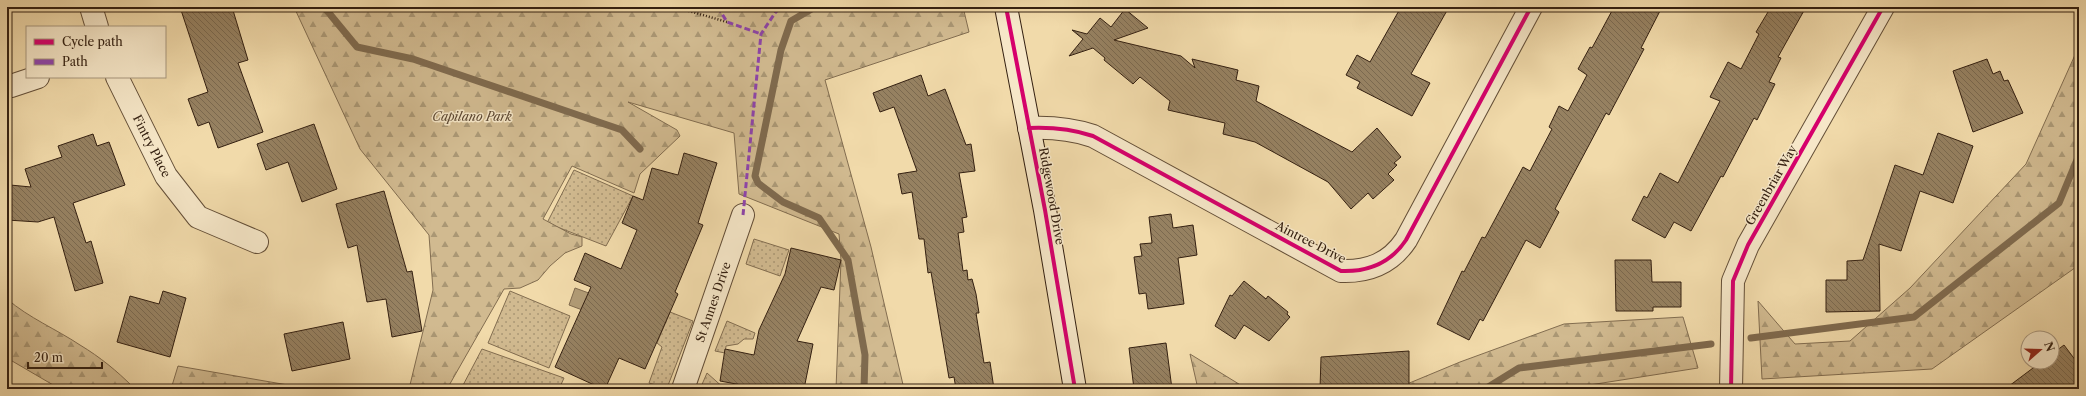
<svg xmlns="http://www.w3.org/2000/svg" width="2086" height="396" font-family="'Libre Caslon Text',serif">
  <style>
    .green { fill: url(#green-dots); stroke: #826d50 }
    .forest { fill: url(#forest-firs); stroke: #826d50 }
    .water { fill: #b19b76; stroke: #7f6a4e }
    .lines { fill: none; stroke-linecap: round; stroke-linejoin: round }
    .stream { stroke: #7f6a4e; stroke-width: 7 }
    .building { fill: url(#building-back-hatch); stroke: #342011 }
    .minor-casing { stroke: #634e37; stroke-width: 24 }
    .secondary-casing { stroke: #342011; stroke-width: 24 }
    .path { stroke: #342011; stroke-width: 2.5; stroke-dasharray: 1 2; stroke-linecap: butt }
    .minor { stroke: #f6e7c8; stroke-width: 22 }
    .secondary { stroke: #f6e7c8; stroke-width: 22 }
    .quiet { stroke: #8e44ad; stroke-width: 3; stroke-dasharray: 6 3; stroke-linecap: butt }
    .cycleway-casing { stroke: #f6e7c8; stroke-width: 6 }
    .cycleway { stroke: #d6006c; stroke-width: 4 }
    .labels { text-anchor: middle; dominant-baseline: central; stroke-width: 3; stroke-linejoin: round; paint-order: stroke }
    .park-label { font-size: 12px; font-style: italic; fill: #5b4631; stroke: #f6e7c8 }
    .street-label { font-size: 12px; fill: #342011; stroke: #f6e7c8 }
  </style>
  <defs>
    <pattern id="green-dots" width="8" height="8" patternUnits="userSpaceOnUse"><rect width="8" height="8" fill="#d1ba90"/><path d="M2 2h.1M6 6h.1" fill="none" stroke="#aa9774" stroke-width="1.8" stroke-linecap="round"/></pattern>
    <pattern id="forest-firs" width="22" height="20" patternUnits="userSpaceOnUse"><rect width="22" height="20" fill="#d1ba90"/><path d="M5 1l3.5 6h-7zM16 11l3.5 6h-7z" fill="#aa9774"/></pattern>
    <pattern id="building-back-hatch" width="6" height="6" patternUnits="userSpaceOnUse"><rect width="6" height="6" fill="#968161"/><path d="M-1 5l2 2M0 0l6 6M5-1l2 2" fill="none" stroke="#7b694f"/></pattern>
  </defs>
  <rect width="100%" height="100%" fill="#f1daaa"/>
  <filter id="stains"><feTurbulence type="fractalNoise" baseFrequency=".005" numOctaves="4"/><feColorMatrix values="0 0 0 0 .2 0 0 0 0 .09 0 0 0 0 .02 0 0 0 .5 -.17"/></filter>
  <radialGradient id="worn" r=".72"><stop offset=".6" stop-color="#630" stop-opacity="0"/><stop offset="1" stop-color="#630" stop-opacity=".3"/></radialGradient>
  <!-- green -->
  <g class="green">
    <path d="M574,170L633,196L606,246L547,223Z"/>
    <path d="M754,239L789,250L780,276L746,264Z"/>
    <path d="M510,291L570,316L549,368L488,343Z"/>
    <path d="M670,312L693,321L667,388L649,383L662,347L657,343Z"/>
    <path d="M727,321L755,333L753,339H744L738,344L726,346L725,353L715,351Z"/>
    <path d="M482,349L564,378L559,389H461Z"/>
    <path d="M707,373L725,389H700Z"/>
  </g>
  <!-- forest -->
  <g class="forest">
    <path d="M294,7H772L775,13L782,7H963L969,32L825,80L871,247L904,389H836L841,260L839,234L739,194L734,133L628,102L677,130L680,136L640,174L634,193L572,166L543,219L571,234L582,237V246L565,253L550,266L538,280L520,288L504,289L447,389H409L433,290L429,235L360,149Z"/>
    <path d="M2079,46V265L1932,369L1762,379L1758,301L1795,344L1850,341L1910,288L2026,164Z"/>
    <path d="M7,299C29,318 56,329 80,345C100,357 117,371 133,387L131,389H60L7,358Z"/>
    <path d="M1683,317L1698,368L1564,389H1395L1460,362L1564,324Z"/>
    <path d="M1190,354L1247,389H1198Z"/>
    <path d="M178,366L311,389H171Z"/>
  </g>
  <!-- water -->
  <path class="water" d="M575,288L608,300L601,317L569,305Z"/>
  <g class="lines">
    <!-- stream -->
    <g class="stream">
      <path d="M324,7L357,47L413,59L622,130L640,149"/>
      <path d="M815,7L791,21L781,50L755,176L758,183L783,202L819,218L848,260L865,355L864,389"/>
      <path d="M1751,338L1914,317L2059,203L2079,155"/>
      <path d="M1485,389L1519,368L1711,344"/>
    </g>
  </g>
  <!-- building -->
  <g class="building">
    <path d="M180,7H232L248,60L238,63L263,132L218,148L209,122L198,126L188,99L208,92Z"/>
    <path d="M1401,7H1449L1411,74L1430,83L1412,116L1357,88L1360,82L1346,75L1357,55L1370,62Z"/>
    <path d="M1614,7H1662L1641,48L1644,49L1609,115L1606,113L1555,209L1559,212L1540,248L1526,240L1483,321L1480,319L1469,340L1437,324L1462,271L1464,272L1482,237L1485,238L1523,167L1530,171L1552,129L1549,127L1559,106L1568,111L1587,75L1578,69L1590,47L1592,48Z"/>
    <path d="M1771,7H1806L1778,57L1781,58L1769,82L1775,84L1757,120L1754,118L1723,177L1721,176L1691,231L1674,222L1665,238L1632,220L1644,196L1647,198L1660,173L1678,183L1720,101L1710,97L1728,62L1741,69L1759,34L1756,32Z"/>
    <path d="M1125,9L1148,28L1114,40L1181,56L1195,68L1192,59L1238,70L1236,80L1259,86L1256,101L1352,152L1377,128L1401,157L1394,163L1397,165L1388,174L1394,180L1373,199L1368,193L1351,209L1328,182L1255,142L1223,134L1225,123L1168,110L1170,101L1140,77L1133,84L1104,60L1105,58L1093,48L1069,56L1083,39L1072,30L1087,34L1100,18L1111,27Z"/>
    <path d="M1987,59L1993,74L2000,71L2004,81L2008,80L2023,113L1973,132L1953,71Z"/>
    <path d="M921,75L928,96L945,89L966,145L971,144L975,171L959,173L967,217L962,218L964,232L958,233L963,271L967,270L968,280L972,279L976,294L979,313H976L984,363L990,362L994,389H956L954,377L949,378L931,272L928,273L924,239H919L912,192L902,194L898,174L917,171L894,107L880,112L873,93Z"/>
    <path d="M314,124L337,189L302,202L288,162L266,170L257,144Z"/>
    <path d="M1938,133L1973,146L1953,203L1920,191L1901,251L1879,244L1880,311L1826,312V280H1847V261L1863,260L1895,165L1923,175Z"/>
    <path d="M93,134L97,146L109,142L125,185L73,203L86,243L91,241L103,283L75,291L54,217L38,222L7,220L10,185L31,187L25,169L62,157L58,146Z"/>
    <path d="M684,153L717,163L698,223L703,225L675,292L678,294L645,369L619,358L605,389H603L555,367L591,287L574,280L585,253L621,269L637,230L622,223L633,196L643,200L652,168L678,175Z"/>
    <path d="M384,191L407,272L412,271L422,331L392,337L386,299L367,302L357,245L348,248L336,204Z"/>
    <path d="M1171,214L1173,228L1193,225L1197,255L1178,258L1184,304L1148,309L1146,293L1139,294L1134,257L1142,256L1140,244L1152,243L1149,217Z"/>
    <path d="M791,248L841,260L834,290L821,287L797,341L813,344L804,389H763L720,381L725,349L754,355L759,330L785,274Z"/>
    <path d="M1615,260H1651L1652,282H1681V307H1653V311H1616Z"/>
    <path d="M1244,281L1266,299L1268,296L1288,312L1287,314L1290,317L1269,341L1244,325L1235,339L1215,326L1230,295L1232,296Z"/>
    <path d="M163,291L186,298L170,357L117,342L130,296L159,304Z"/>
    <path d="M343,322L350,359L292,371L284,334Z"/>
    <path d="M1166,343L1172,389H1134L1129,348Z"/>
    <path d="M2064,345L2079,365V381L2068,389H2005L2041,362H2052V354Z"/>
    <path d="M1409,351V386L1364,389H1320L1321,357Z"/>
  </g>
  <g class="lines">
    <defs>
      <g id="minor">
        <path d="M91,7L97,27"/>
        <path d="M117,77L166,176L198,217L257,242"/>
        <path d="M11,86L38,77"/>
        <path d="M1029,128C1052,127 1072,129 1093,136L1341,271C1368,272 1390,264 1406,240L1531,7"/>
        <path d="M683,389L743,215"/>
        <path d="M1731,389L1733,281L1748,245L1883,7"/>
      </g>
      <path id="secondary" d="M1006,7L1045,210L1075,389"/>
    </defs>
    <!-- minor casing -->
    <use href="#minor" class="minor-casing"/>
    <!-- secondary casing -->
    <use href="#secondary" class="secondary-casing"/>
    <!-- path -->
    <path class="path" d="M684,7L689,11L727,22"/>
    <!-- minor -->
    <use href="#minor" class="minor"/>
    <!-- secondary -->
    <use href="#secondary" class="secondary"/>
    <!-- quiet -->
    <g class="quiet">
      <path d="M718,7L727,22L761,34"/>
      <path d="M872,7H886"/>
      <path d="M743,215L761,34L775,13L781,7"/>
    </g>
    <defs>
      <g id="cycleway">
        <path d="M1006,7L1045,210L1075,389"/>
        <path d="M1029,128C1052,127 1072,129 1093,136L1341,271C1368,272 1390,264 1406,240L1531,7"/>
        <path d="M1731,389L1733,281L1748,245L1883,7"/>
      </g>
    </defs>
    <!-- cycleway casing -->
    <use href="#cycleway" class="cycleway-casing"/>
    <!-- cycleway -->
    <use href="#cycleway" class="cycleway"/>
  </g>
  <g class="labels">
    <!-- park labels -->
    <g class="park-label">
      <text x="472" y="116">Capilano Park</text>
    </g>
    <!-- street labels -->
    <g class="street-label">
      <text transform="translate(152 146) rotate(63)">Fintry Place</text>
      <text transform="translate(1771 185) rotate(-60)">Greenbriar Way</text>
      <text transform="translate(1052 196) rotate(80)">Ridgewood Drive</text>
      <text transform="translate(1311 242) rotate(27)">Aintree Drive</text>
      <text transform="translate(713 302) rotate(-71)">St Annes Drive</text>
    </g>
  </g>
  <!-- margin -->
  <rect width="2086" height="396" fill="none" stroke="#f1daaa" stroke-width="24"/>
  <rect x="8" y="8" width="2070" height="380" fill="none" stroke="#342011" stroke-width="2"/>
  <rect x="12" y="12" width="2062" height="372" fill="none" stroke="#342011"/>
  <!-- legend -->
  <rect x="26" y="26" width="140" height="52" fill="#f6e7c8" stroke="#a8977f"/>
  <rect x="34" y="39" width="20" height="6" fill="#d6006c" stroke="#a8977f"/>
  <text x="62" y="46" font-size="12" fill="#342011">Cycle path</text>
  <rect x="34" y="59" width="20" height="6" fill="#8e44ad" stroke="#a8977f"/>
  <text x="62" y="66" font-size="12" fill="#342011">Path</text>
  <!-- north arrow -->
  <g transform="translate(2040 350) rotate(70)"><circle r="19" fill="#f6e7c8" stroke="#a8977f"/>
  <path d="M0-3L7 15L0 10L-7 15Z" fill="#8f2418"/>
  <text y="-6" font-size="11" font-weight="bold" text-anchor="middle" fill="#342011">N</text>
  </g>
  <!-- scale -->
  <path d="M28 362v6h74v-6" fill="none" stroke="#342011" stroke-width="2"/>
  <text x="34" y="362" font-size="12" fill="#342011" stroke="#f6e7c8" stroke-width="3" paint-order="stroke">20 m</text>
  <rect width="100%" height="100%" filter="url(#stains)"/>
  <rect width="100%" height="100%" fill="url(#worn)"/>
</svg>
